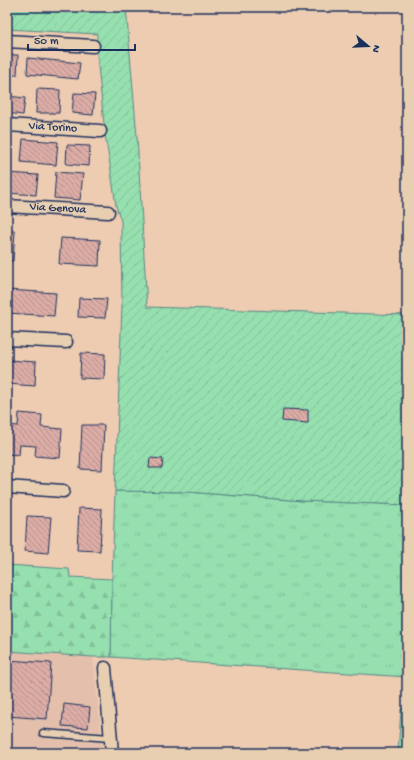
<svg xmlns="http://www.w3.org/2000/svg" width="414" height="760" font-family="'Gochi Hand',sans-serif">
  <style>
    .built { fill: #e4c0ac }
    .grass { fill: url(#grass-tufts); stroke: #588786 }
    .forest { fill: url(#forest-firs); stroke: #588786 }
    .garden { fill: url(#garden-furrows); stroke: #588786 }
    .building { fill: url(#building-back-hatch); stroke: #1b2f5e }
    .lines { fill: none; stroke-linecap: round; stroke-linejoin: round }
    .service-casing { stroke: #1b2f5e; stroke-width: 9 }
    .minor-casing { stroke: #1b2f5e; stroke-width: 15 }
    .service { stroke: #e9cfb1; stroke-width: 6 }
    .minor { stroke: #e9cfb1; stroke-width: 12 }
    .labels { text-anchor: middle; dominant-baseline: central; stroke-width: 3.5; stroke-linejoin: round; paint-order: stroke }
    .street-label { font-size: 12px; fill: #1b2f5e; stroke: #e9cfb1 }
  </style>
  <defs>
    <pattern id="grass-tufts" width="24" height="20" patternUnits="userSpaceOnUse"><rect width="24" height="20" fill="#96dfaf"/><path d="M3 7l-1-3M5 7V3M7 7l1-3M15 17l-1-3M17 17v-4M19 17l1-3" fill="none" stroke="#81c099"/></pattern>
    <pattern id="forest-firs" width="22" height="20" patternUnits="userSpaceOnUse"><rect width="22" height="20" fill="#96dfaf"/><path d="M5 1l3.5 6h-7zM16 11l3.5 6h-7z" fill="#81c099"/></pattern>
    <pattern id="garden-furrows" width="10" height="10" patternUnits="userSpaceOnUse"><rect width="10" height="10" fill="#96dfaf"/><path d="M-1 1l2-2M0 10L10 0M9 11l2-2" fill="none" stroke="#81c099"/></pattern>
    <pattern id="building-back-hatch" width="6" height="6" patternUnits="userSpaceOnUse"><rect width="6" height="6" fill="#dcada6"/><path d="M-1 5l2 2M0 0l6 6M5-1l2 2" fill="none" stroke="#b28d8a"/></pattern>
  </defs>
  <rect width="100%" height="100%" fill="#edccb1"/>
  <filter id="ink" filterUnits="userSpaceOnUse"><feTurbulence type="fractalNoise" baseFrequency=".025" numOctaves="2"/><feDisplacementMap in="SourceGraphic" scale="8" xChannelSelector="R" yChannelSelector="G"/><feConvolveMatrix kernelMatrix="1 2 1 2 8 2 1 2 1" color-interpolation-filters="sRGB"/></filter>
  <g filter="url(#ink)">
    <!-- built -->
    <path class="built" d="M7,651L93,657L103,753H7Z"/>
    <!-- grass -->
    <path class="grass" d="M115,491L188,492L303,501L407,505V677L111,657L112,579Z"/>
    <!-- forest -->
    <path class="forest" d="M7,565L69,569L70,577L112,579L111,657H93L7,651Z"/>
    <!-- garden -->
    <g class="garden">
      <path d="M7,7H126L137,137L147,307L407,315V505L303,501L188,492L115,491L122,306L121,221L116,206L111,171L105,134L97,55V34L7,29Z"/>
      <path d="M401,709L407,710V753H398Z"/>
    </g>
    <!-- building -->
    <g class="building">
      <path d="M7,55H18L17,75H7Z"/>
      <path d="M28,58L80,63L78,79L27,74Z"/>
      <path d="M37,89L60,90L59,113H36Z"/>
      <path d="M74,93L95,94L93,115L72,113Z"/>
      <path d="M7,96L25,98L23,115L7,113Z"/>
      <path d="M23,139L58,142L56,165L21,162Z"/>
      <path d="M7,140H11L9,160H7Z"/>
      <path d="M67,145L90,146L89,166L66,164Z"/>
      <path d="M56,172L83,174L80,200L54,198Z"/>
      <path d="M7,173L38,175L36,195L7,193Z"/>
      <path d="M7,231H15L13,261H7Z"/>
      <path d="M61,238L100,240L99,266L59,264Z"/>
      <path d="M7,290L56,293L54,316L7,313Z"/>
      <path d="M79,298L107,299L105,318L78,317Z"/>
      <path d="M81,353L105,354L104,379L80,378Z"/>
      <path d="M7,360L36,362L35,386L7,384Z"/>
      <path d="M406,404H407V440L404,439Z"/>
      <path d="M283,409L308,410V423L282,421Z"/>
      <path d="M19,413L42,415L41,427L62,429L60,458L35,456L36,446L20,445L19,455L7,454V425L18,426Z"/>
      <path d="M82,425H104L102,470L80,469Z"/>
      <path d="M150,458L163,459L162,468H149Z"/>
      <path d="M79,508L102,509L100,551L77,550Z"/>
      <path d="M27,516L51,517L48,553L25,551Z"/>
      <path d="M7,660L51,663L47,719L7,716Z"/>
      <path d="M64,704L90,707L88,728L62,726Z"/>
    </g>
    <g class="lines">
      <defs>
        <path id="service" d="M43,733L110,738"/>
        <g id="minor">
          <path d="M7,41L93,46"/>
          <path id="s1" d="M7,125L100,131"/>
          <path id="s2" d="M7,206L108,212"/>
          <path d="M7,339L66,342"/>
          <path d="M7,487L63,491"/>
          <path d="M105,668L112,753"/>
        </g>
      </defs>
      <!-- service casing -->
      <use href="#service" class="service-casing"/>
      <!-- minor casing -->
      <use href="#minor" class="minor-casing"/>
      <!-- service -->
      <use href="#service" class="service"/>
      <!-- minor -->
      <use href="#minor" class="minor"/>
    </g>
  </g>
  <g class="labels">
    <!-- street labels -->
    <g class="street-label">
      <text stroke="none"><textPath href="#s1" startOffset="46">Via Torino</textPath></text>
      <text stroke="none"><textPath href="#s2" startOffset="51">Via Genova</textPath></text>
    </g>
  </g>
  <!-- margin -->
  <rect width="414" height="760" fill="none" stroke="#e9cfb1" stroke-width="24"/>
  <rect x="12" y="12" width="390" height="736" fill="none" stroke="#1b2f5e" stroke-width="1.5" filter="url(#ink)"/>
  <!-- north arrow -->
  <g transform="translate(368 46) rotate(109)" stroke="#e9cfb1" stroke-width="3" paint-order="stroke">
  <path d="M0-3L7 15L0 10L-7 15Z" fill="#1b2f5e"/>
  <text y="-6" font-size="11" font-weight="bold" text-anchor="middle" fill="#1b2f5e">N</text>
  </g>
  <!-- scale -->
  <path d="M28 44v6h107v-6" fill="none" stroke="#1b2f5e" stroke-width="2"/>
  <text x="34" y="44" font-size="12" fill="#1b2f5e" stroke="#e9cfb1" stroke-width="3" paint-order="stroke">50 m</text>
</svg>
